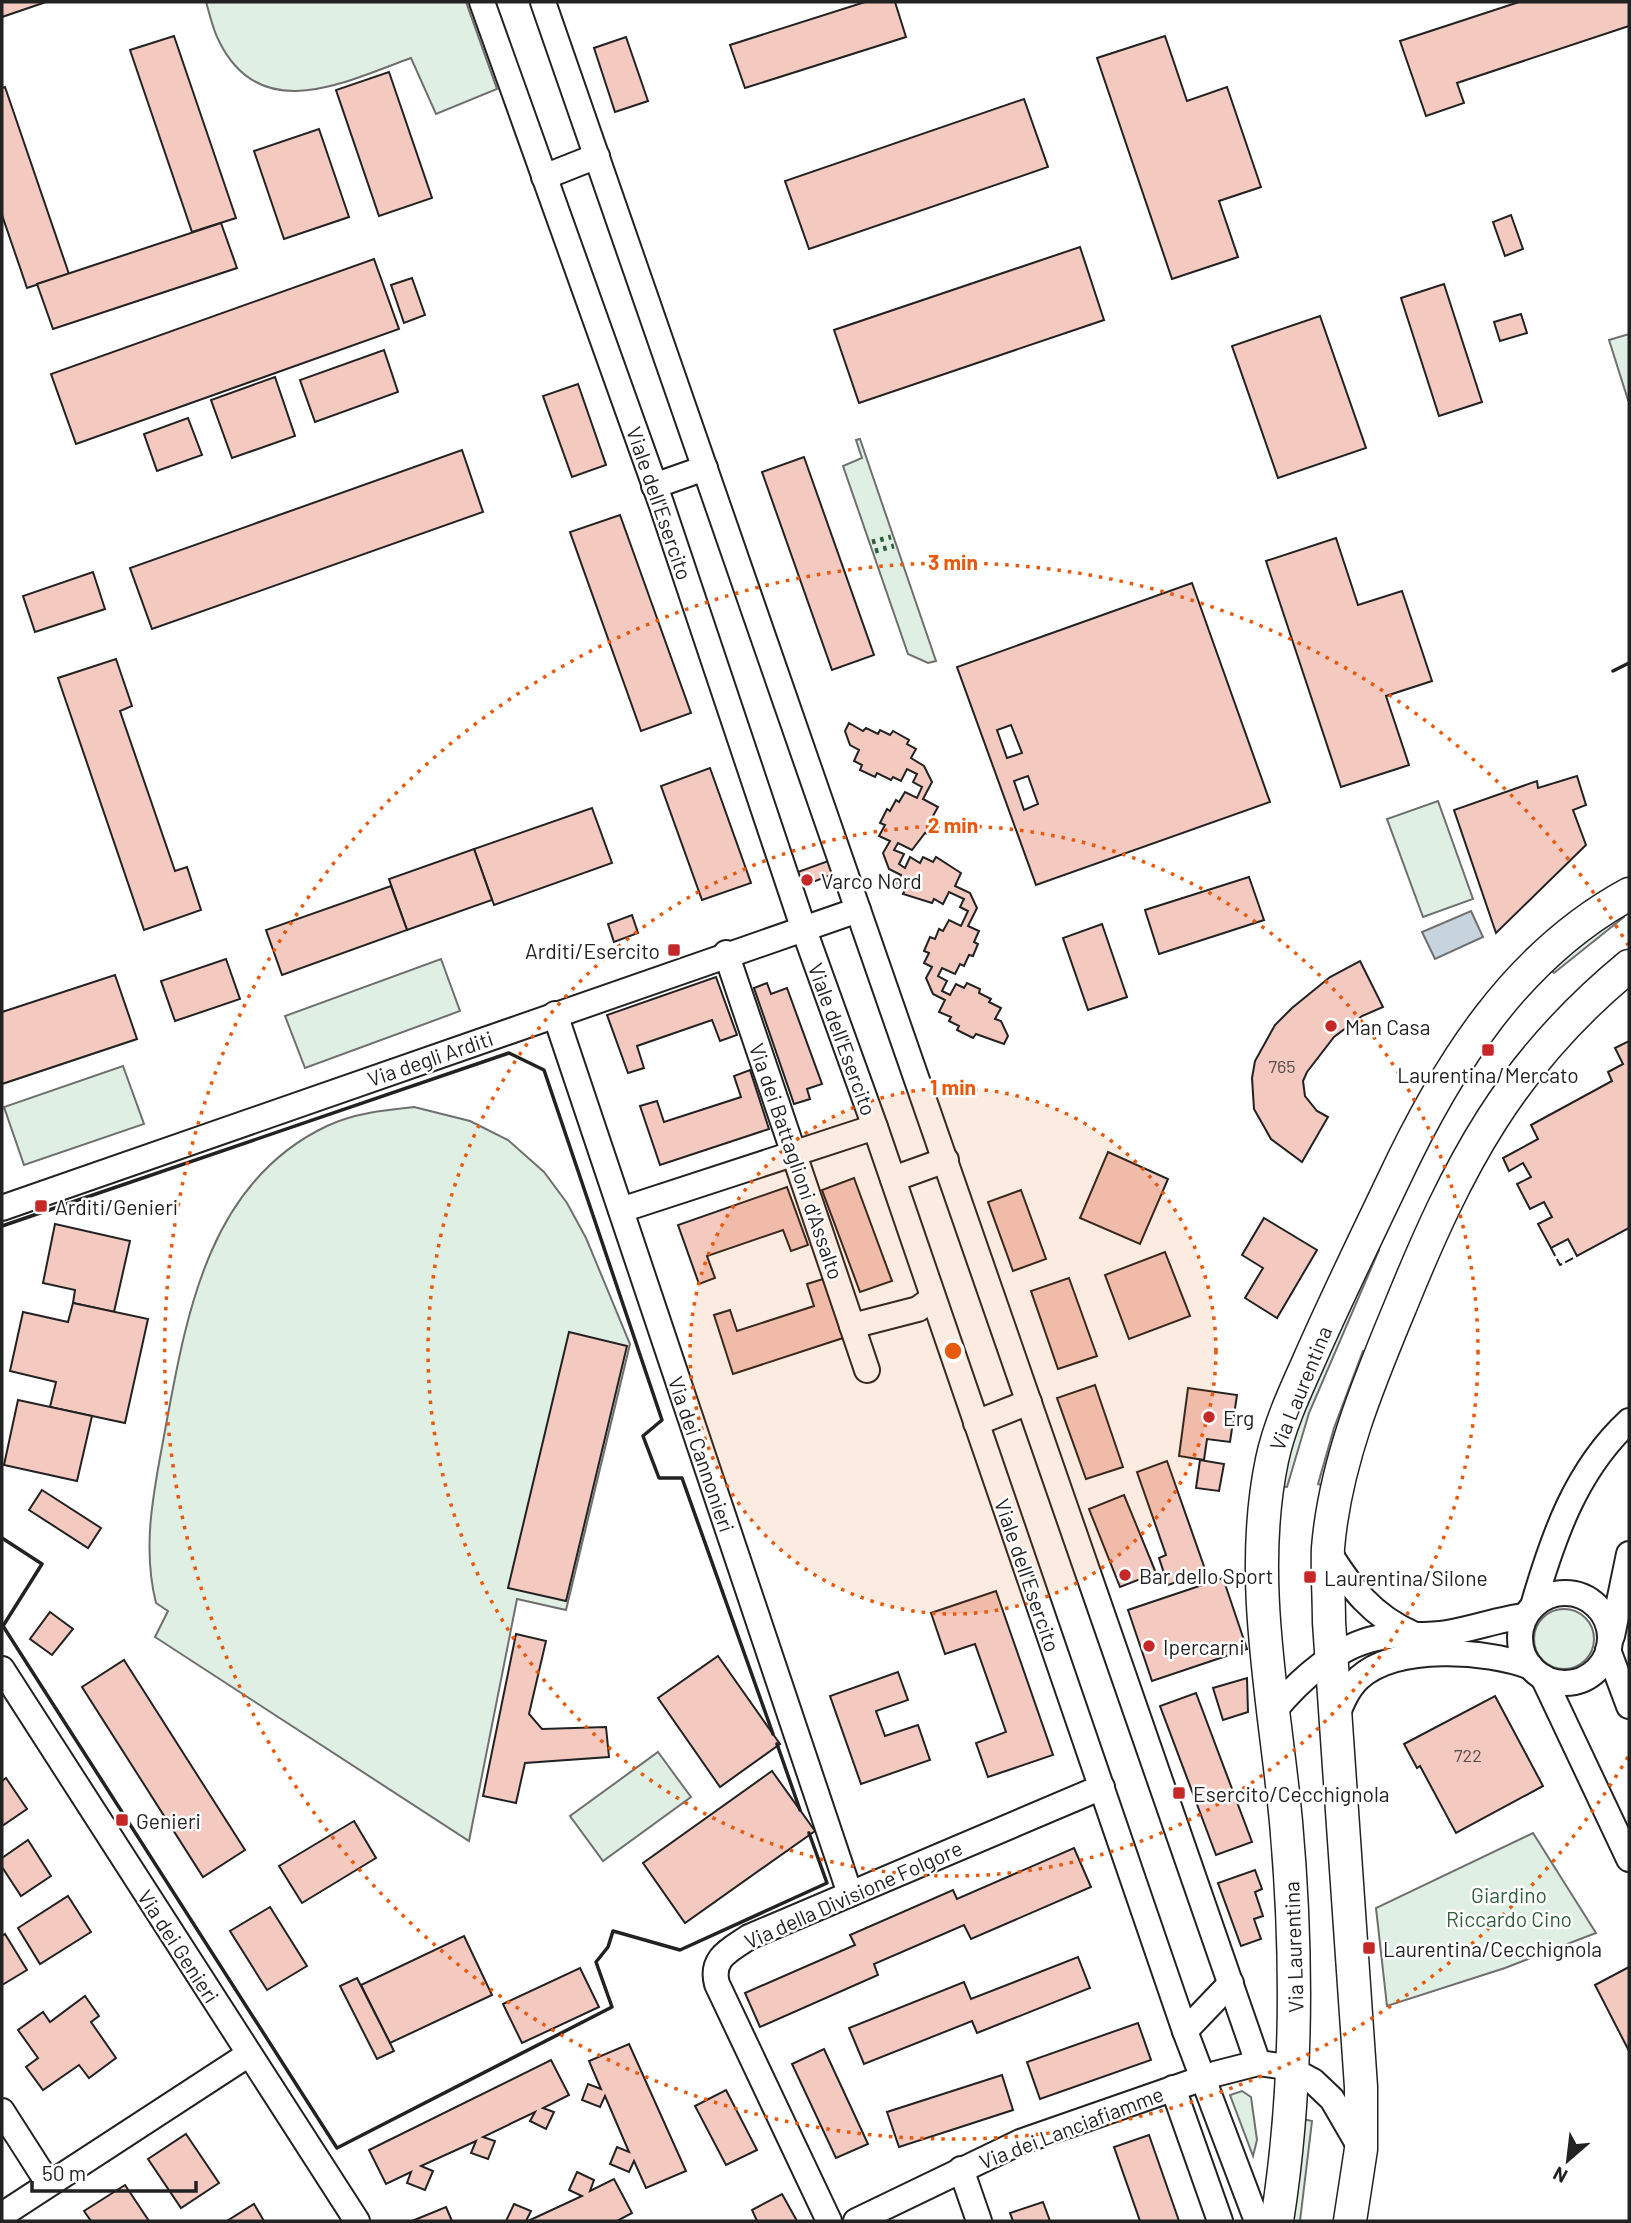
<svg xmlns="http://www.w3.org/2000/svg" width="1631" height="2223" font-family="Barlow,sans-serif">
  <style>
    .green { fill: #e0efe3; stroke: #6f6f6f; stroke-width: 2 }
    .water { fill: #c7d3dd; stroke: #6f6f6f; stroke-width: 2 }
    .building { fill: #f3c9c0; stroke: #222; stroke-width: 2; fill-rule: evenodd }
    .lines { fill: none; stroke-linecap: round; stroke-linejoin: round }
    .minor-casing { stroke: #222; stroke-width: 28 }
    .major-casing { stroke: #222; stroke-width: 35 }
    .minor { stroke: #fff; stroke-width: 24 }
    .major { stroke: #fff; stroke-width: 32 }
    .hedge { stroke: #2f5e38; stroke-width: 5; stroke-dasharray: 3.5 5; stroke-linecap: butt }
    .fence { stroke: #222; stroke-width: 2; stroke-dasharray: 9 3.5; stroke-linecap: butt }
    .wall { stroke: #222; stroke-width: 3.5 }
    .ring { fill: none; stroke: #e8590c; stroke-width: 3.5; stroke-dasharray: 3.5 7 }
    .poi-dot { fill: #c62828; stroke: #fff; stroke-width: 2.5 }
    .labels { text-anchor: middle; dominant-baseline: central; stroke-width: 5; stroke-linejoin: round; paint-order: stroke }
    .number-label { font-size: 18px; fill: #564c4a }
    .street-label { font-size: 21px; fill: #222; stroke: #fff }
    .poi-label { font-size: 21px; fill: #222; stroke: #fff; text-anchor: start }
    .park-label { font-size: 21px; fill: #2f5e38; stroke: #fff }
    .centre { fill: #e8590c; stroke: #fff; stroke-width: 3.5 }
    .ring-label { font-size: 21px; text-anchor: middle; font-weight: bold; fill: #e8590c; stroke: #fff; stroke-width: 5; stroke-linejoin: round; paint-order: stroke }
  </style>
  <rect width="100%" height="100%" fill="#fff"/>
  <!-- green -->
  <g class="green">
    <path d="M206,2H466L497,89L436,114L411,58C347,81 262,126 220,43C213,31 210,15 206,2Z"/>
    <path d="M1629,334V400H1628L1609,340Z"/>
    <path d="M860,439L936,661L928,663L908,654L843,466L862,458L856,440Z"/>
    <path d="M1438,801L1473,899L1423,917L1387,819Z"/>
    <path d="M1622,913L1624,917L1554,973L1549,968Z"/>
    <path d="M441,959L460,1011L305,1068L285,1016Z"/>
    <path d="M123,1066L144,1124L24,1165L4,1107Z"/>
    <path d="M414,1107L470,1121L508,1140L544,1172L567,1203L586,1238L630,1344L566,1610L517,1599L469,1841L155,1637L168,1611L156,1603C141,1543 155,1486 166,1425C187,1311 210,1181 327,1126C354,1113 385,1110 414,1107Z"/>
    <path d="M1376,1248L1379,1250L1309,1413L1287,1487L1279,1486L1291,1439Z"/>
    <path d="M1363,1351L1366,1352L1324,1486L1318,1484L1334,1428Z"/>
    <circle cx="1564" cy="1639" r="30"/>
    <path d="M658,1752L691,1797L603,1861L570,1816Z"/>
    <path d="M1533,1833L1596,1933L1505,1968L1387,2006L1376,1908Z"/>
    <path d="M1242,2091L1251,2097L1257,2140L1253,2156L1230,2095Z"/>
    <path d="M1303,2119L1312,2121L1300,2221H1290Z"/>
  </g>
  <!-- water -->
  <path class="water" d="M1471,911L1483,937L1435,959L1422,932Z"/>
  <!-- building -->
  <g class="building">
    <path d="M2,2H46L2,17Z"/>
    <path d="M865,2H895L906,37L745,88L730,45Z"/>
    <path d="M1519,2H1629V26L1457,83L1464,103L1426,116L1400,41Z"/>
    <path d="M174,36L236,218L192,232L130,50Z"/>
    <path d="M1165,36L1187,101L1227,87L1261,187L1219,201L1238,257L1172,279L1097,58Z"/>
    <path d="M626,37L648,101L615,112L594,48Z"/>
    <path d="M389,72L432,198L379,216L336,90Z"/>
    <path d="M5,87L69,274L27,288L2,215V88Z"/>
    <path d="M1024,99L1048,167L809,249L785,181Z"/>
    <path d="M319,129L349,217L284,239L254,151Z"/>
    <path d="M1511,215L1523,249L1505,256L1493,222Z"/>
    <path d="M221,223L237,268L53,329L37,284Z"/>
    <path d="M1080,247L1104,320L859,403L834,330Z"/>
    <path d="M374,259L399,329L76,444L51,374Z"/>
    <path d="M412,278L425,315L404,323L391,285Z"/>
    <path d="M1444,284L1482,402L1439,416L1401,298Z"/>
    <path d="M1521,314L1527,333L1500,341L1494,322Z"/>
    <path d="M1320,316L1366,448L1278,478L1232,346Z"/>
    <path d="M384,350L398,392L315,422L300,380Z"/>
    <path d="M275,377L295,436L232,458L211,400Z"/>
    <path d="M578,384L606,465L572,477L543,396Z"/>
    <path d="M188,418L202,455L157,471L144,434Z"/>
    <path d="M462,450L483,512L152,629L130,568Z"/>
    <path d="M804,457L874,655L832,670L762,472Z"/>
    <path d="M620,515L691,713L641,731L570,532Z"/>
    <path d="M1336,538L1358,605L1402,591L1432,681L1386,696L1409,765L1341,787L1266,561Z"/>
    <path d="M93,572L105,609L35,632L23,596Z"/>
    <path d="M1192,583L1270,802L1036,885L957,667ZM1011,725L1022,753L1007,758L997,730ZM1028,776L1038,804L1024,810L1014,781Z"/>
    <path d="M116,659L132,706L120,711L175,871L187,867L201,910L144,930L58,678Z"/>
    <path d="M849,723L863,731L866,728L878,734L880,730L890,735L893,731L909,740L907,744L916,749L911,758L924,766L932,782L923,799L938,807L933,816L936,818L928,834L925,833L912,850L898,843L894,850L904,854L899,864L905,868L910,857L920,863L923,857L933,862L936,857L961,873L955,886L970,893L977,908L968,926L979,931L974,942L978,944L973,956L969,955L964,966L960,964L955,974L942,968L938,976L947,981L942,991L950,995L956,984L964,988L967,983L980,989L979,993L991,999L989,1002L1001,1008L995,1019L1001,1021L1008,1036L1004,1044L976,1034L973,1038L957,1030L959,1026L949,1021L951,1017L939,1012L945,1000L933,994L926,978L932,967L924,963L929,953L924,951L930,937L935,939L939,929L943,931L949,920L961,926L968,911L960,907L964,899L949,892L943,904L934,899L932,903L903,894L905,890L896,885L901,875L889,869L883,853L890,841L879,836L885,825L880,823L887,809L890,811L896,800L899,802L905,792L917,798L922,787L913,782L917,774L907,769L901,781L893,777L891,780L877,773L875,777L860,770L862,765L854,761L859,750L850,745L845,731Z"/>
    <path d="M710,768L751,883L702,900L661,786Z"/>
    <path d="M1577,776L1586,805L1573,810L1586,845L1496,933L1454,810L1537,781L1538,788Z"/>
    <path d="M592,808L612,863L494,905L474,849Z"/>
    <path d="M474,849L492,900L407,930L389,879Z"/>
    <path d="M831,860L836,873L800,887L795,873Z"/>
    <path d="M1249,877L1264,920L1159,954L1145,910Z"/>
    <path d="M391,886L407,930L282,975L266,930Z"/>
    <path d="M632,915L638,933L614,942L608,924Z"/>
    <path d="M1102,924L1127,997L1088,1010L1063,938Z"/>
    <path d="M226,959L240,999L175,1021L161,981Z"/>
    <path d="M1360,961L1383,1007L1362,1016L1334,1037L1307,1072L1303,1081L1305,1096L1317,1111L1328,1117L1302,1162L1271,1139L1254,1109L1252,1078L1255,1061L1275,1025L1292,1008L1330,977Z"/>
    <path d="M115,975L137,1039L2,1084V1012Z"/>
    <path d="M716,977L737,1035L720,1041L712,1020L637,1046L644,1068L628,1073L607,1015Z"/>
    <path d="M767,983L771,994L787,988L822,1084L807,1089L810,1099L794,1104L754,988Z"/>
    <path d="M1629,1041V1228L1577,1256L1568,1239L1551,1248L1538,1224L1552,1217L1544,1202L1530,1209L1517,1184L1531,1177L1523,1163L1509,1171L1503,1158L1538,1139L1531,1125L1612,1081L1608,1072L1623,1064L1615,1048Z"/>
    <path d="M750,1070L769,1129L660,1165L640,1106L657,1101L664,1122L741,1097L734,1076Z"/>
    <path d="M1108,1152L1168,1179L1140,1244L1080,1218Z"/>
    <path d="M854,1178L892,1281L860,1292L822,1190Z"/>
    <path d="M787,1187L808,1245L791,1251L783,1230L707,1256L715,1278L699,1284L678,1225Z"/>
    <path d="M1021,1190L1046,1259L1013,1271L988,1202Z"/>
    <path d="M1264,1218L1317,1250L1277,1318L1245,1298L1263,1268L1242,1255Z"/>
    <path d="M55,1224L130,1241L114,1312L73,1303L75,1290L43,1283Z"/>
    <path d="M1165,1252L1190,1316L1129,1339L1105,1275Z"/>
    <path d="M1069,1278L1097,1356L1058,1369L1031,1291Z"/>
    <path d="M823,1279L843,1338L733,1374L714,1315L730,1310L737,1331L814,1306L807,1284Z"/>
    <path d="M73,1303L148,1319L125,1423L50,1407L56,1382L10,1371L23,1312L68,1322Z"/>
    <path d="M569,1332L627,1346L566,1601L508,1588Z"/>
    <path d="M1095,1385L1123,1467L1086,1479L1057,1398Z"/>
    <path d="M1188,1388L1237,1395L1230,1442L1207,1439L1204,1460L1179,1456Z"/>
    <path d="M18,1400L92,1416L77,1481L4,1465Z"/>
    <path d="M1200,1460L1224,1464L1219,1491L1196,1488Z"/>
    <path d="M1167,1461L1206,1572L1168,1585L1159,1558L1166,1555L1137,1472Z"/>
    <path d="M42,1490L101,1528L88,1548L29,1510Z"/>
    <path d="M1124,1495L1156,1573L1120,1587L1089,1509Z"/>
    <path d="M1223,1578L1247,1649L1152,1681L1128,1610Z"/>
    <path d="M996,1591L1053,1755L988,1777L976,1743L1006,1732L975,1644L945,1654L931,1613Z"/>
    <path d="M50,1612L73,1629L52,1655L30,1639Z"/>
    <path d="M516,1634L546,1641L529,1714L542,1729L606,1727L609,1757L525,1763L516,1803L483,1796Z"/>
    <path d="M718,1656L780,1744L720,1787L658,1698Z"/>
    <path d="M124,1660L245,1850L203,1877L82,1687Z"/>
    <path d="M898,1672L908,1700L876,1711L885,1736L918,1725L930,1760L861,1784L830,1696Z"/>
    <path d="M1247,1678L1248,1712L1223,1720L1213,1688Z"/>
    <path d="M1196,1693L1252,1842L1216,1855L1160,1706Z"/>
    <path d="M1495,1696L1543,1786L1456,1833L1420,1766L1417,1768L1404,1744Z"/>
    <path d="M772,1771L815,1831L685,1923L643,1863Z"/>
    <path d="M6,1778L27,1809L2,1826V1781Z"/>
    <path d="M354,1821L376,1858L302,1903L279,1866Z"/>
    <path d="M28,1840L51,1876L21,1896L2,1867V1858Z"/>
    <path d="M1074,1848L1091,1887L971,1939L964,1925L874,1964L878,1975L760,2027L745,1993L855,1945L850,1935L953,1890L957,1899Z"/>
    <path d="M1255,1870L1262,1889L1255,1892L1263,1916L1254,1919L1261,1939L1241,1946L1218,1883Z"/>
    <path d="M68,1896L91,1932L40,1964L18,1928Z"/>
    <path d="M270,1907L307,1966L267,1990L230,1931Z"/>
    <path d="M5,1934L27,1970L2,1985V1936Z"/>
    <path d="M464,1936L492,1995L390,2043L361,1985Z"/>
    <path d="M1078,1957L1090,1988L977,2033L972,2021L864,2064L849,2028L964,1982L971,1999Z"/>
    <path d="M1629,1967V2051L1595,1985Z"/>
    <path d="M580,1968L599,2007L522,2043L503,2004Z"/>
    <path d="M357,1978L394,2051L377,2059L340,1986Z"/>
    <path d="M85,1996L99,2016L91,2022L116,2058L89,2078L79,2065L43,2090L26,2067L38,2058L18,2030L43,2012L50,2022Z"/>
    <path d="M1138,2023L1151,2060L1040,2099L1027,2062Z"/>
    <path d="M629,2044L686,2171L646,2188L634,2161L629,2172L610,2164L617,2147L629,2152L605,2096L600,2107L582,2100L588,2084L601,2089L589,2061Z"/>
    <path d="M824,2049L868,2144L836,2158L792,2064Z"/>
    <path d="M551,2060L569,2095L543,2108L554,2112L546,2129L530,2121L535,2112L483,2137L495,2141L488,2159L471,2153L476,2141L421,2166L433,2171L425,2190L407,2183L411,2172L386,2184L369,2150Z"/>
    <path d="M1002,2075L1013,2110L899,2147L887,2112Z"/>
    <path d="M726,2090L757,2150L726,2165L695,2106Z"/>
    <path d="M186,2134L219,2183L181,2208L148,2159Z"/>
    <path d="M1149,2135L1179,2221H1140L1114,2147Z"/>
    <path d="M577,2172L594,2180L590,2191L614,2179L632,2213L617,2221H528L582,2196L569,2190Z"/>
    <path d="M125,2185L149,2221H91L84,2211Z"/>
    <path d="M782,2194L797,2221H757L752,2210Z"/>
    <path d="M1043,2202L1050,2221H1013L1010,2213Z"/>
    <path d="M254,2204L264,2221H227Z"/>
    <path d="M514,2204L531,2211L526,2221H506Z"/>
    <path d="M446,2207L452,2221H412Z"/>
  </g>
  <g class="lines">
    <defs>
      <g id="minor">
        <path d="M482,2L661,503L803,927L875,1127L1185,2031L1257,2221"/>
        <path d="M543,2L1258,2063"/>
        <path d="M544,177L597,156"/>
        <path d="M654,486L705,468"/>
        <path d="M726,953L867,1370"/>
        <path d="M555,1014L850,1894"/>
        <path d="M893,1179L946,1160"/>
        <path d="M2,1208L858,910"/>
        <path d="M621,1210L875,1127"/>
        <path d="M852,1326L918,1309L933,1298"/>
        <path d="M976,1423L1029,1402"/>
        <path d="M1328,1551C1351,1588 1372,1616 1413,1634"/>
        <circle cx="1565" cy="1638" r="45"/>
        <path d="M1533,1606C1553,1537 1576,1470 1629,1421"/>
        <path d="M1612,1636L1629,1554"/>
        <path d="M1608,1650L1629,1706"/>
        <path d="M2,1669L357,2221"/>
        <path d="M1543,1677L1629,1859"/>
        <path d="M1274,1711C1299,1680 1337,1646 1377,1638C1401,1633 1424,1637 1447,1633C1473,1629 1499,1619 1525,1616"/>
        <path d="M1335,1720C1341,1705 1347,1689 1359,1678C1397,1644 1486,1650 1531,1667"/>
        <path d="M1185,2031L1231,1983"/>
        <path d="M1173,2088L1220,2221"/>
        <path d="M2,2111L48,2183"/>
        <path d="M961,2169L979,2221"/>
        <path d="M2,2215L249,2054"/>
        <path d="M829,2221L717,1984C710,1958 730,1950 749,1937L1102,1787"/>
        <path d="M856,2221L1020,2142L1215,2074L1258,2063L1287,2067L1313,2081L1332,2099L1361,2149"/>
      </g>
      <g id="major">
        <path d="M1277,2221C1298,2088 1298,1956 1286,1822C1275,1704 1247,1579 1272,1460C1279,1427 1293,1396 1307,1365C1334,1303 1364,1242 1393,1181C1447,1066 1515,956 1629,894"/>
        <path d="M1350,2221L1361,2149V2087L1329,1622C1329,1598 1327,1572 1328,1548C1335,1463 1369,1382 1401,1305C1458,1165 1510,1064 1629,966"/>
      </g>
    </defs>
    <!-- minor casing -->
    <use href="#minor" class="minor-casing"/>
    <!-- major casing -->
    <use href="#major" class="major-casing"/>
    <!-- minor -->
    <use href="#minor" class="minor"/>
    <!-- major -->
    <use href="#major" class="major"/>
    <!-- hedge -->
    <g class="hedge">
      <path d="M872,542L891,537"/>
      <path d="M875,551L894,546"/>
    </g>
    <!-- fence -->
    <path class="fence" d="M1551,1248L1560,1265L1577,1256"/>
    <!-- wall -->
    <g class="wall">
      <path d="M1613,671L1629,663"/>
      <path d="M2,1226L509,1053L544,1070L662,1420L643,1436L659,1478H682L773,1734"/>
      <path d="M2,1538L42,1564L3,1626L337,2148L612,2007L596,1962L608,1947L613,1931L680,1950L827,1883L809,1833"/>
      <path d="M777,1744L800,1810"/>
    </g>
  </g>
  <!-- distance rings -->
  <circle cx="953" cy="1351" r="263" fill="#e8590c" fill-opacity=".12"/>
  <g class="ring">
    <circle cx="953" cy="1351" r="263"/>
    <circle cx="953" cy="1351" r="525"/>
    <path d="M1628 1757A788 788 0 1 1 1628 945"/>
  </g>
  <!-- markers -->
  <g class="poi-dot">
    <circle cx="807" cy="880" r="7"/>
    <rect x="667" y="943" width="14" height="14" rx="3.5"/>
    <circle cx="1331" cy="1026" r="7"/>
    <rect x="1481" y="1043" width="14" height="14" rx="3.5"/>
    <rect x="34" y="1199" width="14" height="14" rx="3.5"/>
    <circle cx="1209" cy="1417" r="7"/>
    <circle cx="1125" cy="1575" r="7"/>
    <rect x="1303" y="1570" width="14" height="14" rx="3.5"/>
    <circle cx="1149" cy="1646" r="7"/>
    <rect x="1172" y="1786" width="14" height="14" rx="3.5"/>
    <rect x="115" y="1813" width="14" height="14" rx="3.5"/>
    <rect x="1362" y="1941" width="14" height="14" rx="3.5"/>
  </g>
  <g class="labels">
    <!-- number labels -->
    <g class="number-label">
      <text x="1282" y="1066">765</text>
      <text x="1468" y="1755">722</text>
    </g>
    <!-- street labels -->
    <g class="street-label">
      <text transform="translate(660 503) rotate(71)">Viale dell'Esercito</text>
      <text transform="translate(843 1039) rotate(70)">Viale dell'Esercito</text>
      <text transform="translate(430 1058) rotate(-19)">Via degli Arditi</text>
      <text transform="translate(797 1161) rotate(71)">Via dei Battaglioni d'Assalto</text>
      <text transform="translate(1300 1388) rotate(-68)">Via Laurentina</text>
      <text transform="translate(702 1454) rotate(71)">Via dei Cannonieri</text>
      <text transform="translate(1028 1575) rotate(71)">Viale dell'Esercito</text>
      <text transform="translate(853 1894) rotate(-24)">Via della Divisione Folgore</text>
      <text transform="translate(179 1946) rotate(57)">Via dei Genieri</text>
      <text transform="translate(1293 1947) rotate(-92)">Via Laurentina</text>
      <text transform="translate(1071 2127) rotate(-21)">Via dei Lanciafiamme</text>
    </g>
    <!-- poi labels -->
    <g class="poi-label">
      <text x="821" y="880">Varco Nord</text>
      <text x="660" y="950" text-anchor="end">Arditi/Esercito</text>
      <text x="1345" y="1026">Man Casa</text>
      <text x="1488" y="1074" text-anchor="middle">Laurentina/Mercato</text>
      <text x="55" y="1206">Arditi/Genieri</text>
      <text x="1223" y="1417">Erg</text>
      <text x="1139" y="1575">Bar dello Sport</text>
      <text x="1324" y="1577">Laurentina/Silone</text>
      <text x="1163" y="1646">Ipercarni</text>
      <text x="1193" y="1793">Esercito/Cecchignola</text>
      <text x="136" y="1820">Genieri</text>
      <text x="1383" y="1948">Laurentina/Cecchignola</text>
    </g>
    <!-- park labels -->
    <g class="park-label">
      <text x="1509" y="1894">Giardino<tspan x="1509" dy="24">Riccardo Cino</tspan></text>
    </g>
  </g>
  <circle cx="953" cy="1351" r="10" class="centre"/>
  <g class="ring-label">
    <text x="953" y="570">3 min</text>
    <text x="953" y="833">2 min</text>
    <text x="953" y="1095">1 min</text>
  </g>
  <!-- border -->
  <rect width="1631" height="2223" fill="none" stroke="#222222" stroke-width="7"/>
  <!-- north arrow -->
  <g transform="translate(1568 2160) rotate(208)" stroke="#ffffff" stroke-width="5" paint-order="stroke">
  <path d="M0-5L12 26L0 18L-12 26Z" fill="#222222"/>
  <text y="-10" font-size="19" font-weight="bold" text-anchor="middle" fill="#222222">N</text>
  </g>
  <!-- scale -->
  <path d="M32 2181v10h164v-10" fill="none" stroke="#222222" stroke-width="3.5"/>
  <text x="42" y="2181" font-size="21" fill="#222222" stroke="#ffffff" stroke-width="5" paint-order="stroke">50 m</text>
</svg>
